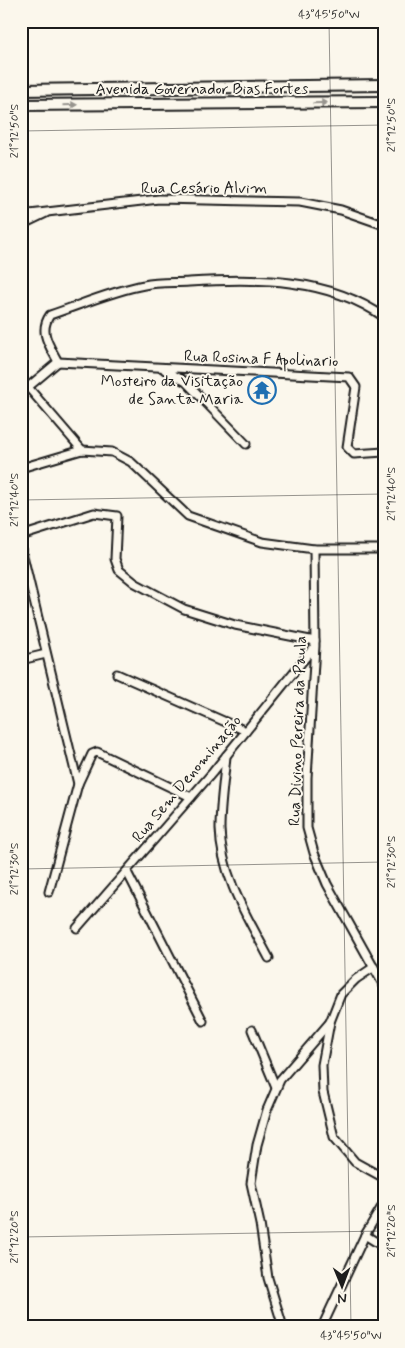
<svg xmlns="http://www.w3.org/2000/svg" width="405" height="1348" font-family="Mynerve,sans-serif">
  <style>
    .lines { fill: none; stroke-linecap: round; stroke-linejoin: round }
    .minor-casing { stroke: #1c1c1c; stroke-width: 11 }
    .secondary-casing { stroke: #1c1c1c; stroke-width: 14 }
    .minor { stroke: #fbf7ec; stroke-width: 7 }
    .secondary { stroke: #fbf7ec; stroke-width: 10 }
    .oneway { fill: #97948e }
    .ticks { fill: none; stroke: #1c1c1c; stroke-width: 1; stroke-opacity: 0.45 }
    .labels { text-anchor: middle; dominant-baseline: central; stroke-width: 4; stroke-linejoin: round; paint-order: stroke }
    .street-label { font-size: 16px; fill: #1c1c1c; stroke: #fbf7ec }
    .poi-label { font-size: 16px; fill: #1c1c1c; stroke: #fbf7ec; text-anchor: end }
    .neatline { fill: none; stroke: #1c1c1c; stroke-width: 2 }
    .ticks-label { font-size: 12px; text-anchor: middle; fill: #1c1c1c }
  </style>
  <rect width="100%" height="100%" fill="#fbf7ec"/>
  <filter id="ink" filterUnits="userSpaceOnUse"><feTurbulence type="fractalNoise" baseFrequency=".02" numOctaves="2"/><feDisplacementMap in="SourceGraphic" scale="10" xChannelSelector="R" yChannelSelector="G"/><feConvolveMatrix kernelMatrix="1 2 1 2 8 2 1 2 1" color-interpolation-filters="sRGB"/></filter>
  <g filter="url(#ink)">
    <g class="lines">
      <defs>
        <g id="minor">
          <path d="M21,215L159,199L300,202L341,210L384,225"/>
          <path d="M21,225L46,213"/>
          <path d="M58,362L349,377L356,387L347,447L354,454L384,452"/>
          <path d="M58,362C50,346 38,332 50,315C80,305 112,291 144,285C158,282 175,283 189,282C255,278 328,277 384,317"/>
          <path d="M165,370L186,382L246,444"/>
          <path d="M21,379L82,450"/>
          <path d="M21,393L58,362"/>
          <path d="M21,468L82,450L112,452L131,462L188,516L262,542L314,549H384"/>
          <path d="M21,536L94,513L117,516L115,559L119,570L135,583L184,609L235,625L315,641"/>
          <path d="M21,547L78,784L49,892"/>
          <path d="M314,549L315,646L307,778V828L314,853L327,884L384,986"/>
          <path d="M21,660L46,654"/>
          <path d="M117,674L246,731"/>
          <path d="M226,756C224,780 220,805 220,829C221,876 248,918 269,958"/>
          <path d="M78,784L92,754L97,752L191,797"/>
          <path d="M127,872L203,1021"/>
          <path d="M77,928L213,772L314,647"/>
          <path d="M374,967L356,979L341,994L330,1022L322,1065L323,1092L334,1137L355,1162L384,1178"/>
          <path d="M252,1030L276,1088"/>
          <path d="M365,1235L384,1247"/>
          <path d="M21,1320L27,1327"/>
          <path d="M283,1327L268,1278L260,1224L251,1183L257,1145L267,1110L280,1080L330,1022"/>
          <path d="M322,1327L365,1235L384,1203"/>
        </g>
        <g id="secondary">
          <path d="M21,90L384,85"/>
          <path d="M21,105L384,102"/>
        </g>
      </defs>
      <!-- minor casing -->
      <use href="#minor" class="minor-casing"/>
      <!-- secondary casing -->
      <use href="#secondary" class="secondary-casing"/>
      <!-- minor -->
      <use href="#minor" class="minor"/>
      <!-- secondary -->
      <use href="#secondary" class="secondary"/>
    </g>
    <!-- one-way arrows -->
    <defs><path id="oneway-solid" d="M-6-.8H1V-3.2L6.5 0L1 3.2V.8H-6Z" transform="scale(1.25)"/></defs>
    <g class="oneway">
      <use href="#oneway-solid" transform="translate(320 103) rotate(-1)"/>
      <use href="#oneway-solid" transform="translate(70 105) rotate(-1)"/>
    </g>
  </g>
  <!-- ticks -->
  <path class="ticks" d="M329,21L351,1327M21,131L384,125M21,500L384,494M21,869L384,862M21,1237L384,1231"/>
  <!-- icons -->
  <defs>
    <symbol id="temple-ring" viewBox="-11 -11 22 22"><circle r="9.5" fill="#fbf7ec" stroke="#1f6fb2" stroke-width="1.5"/><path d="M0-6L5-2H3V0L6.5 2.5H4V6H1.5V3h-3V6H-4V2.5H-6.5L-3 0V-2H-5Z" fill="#1f6fb2"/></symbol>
  </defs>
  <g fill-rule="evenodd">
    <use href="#temple-ring" x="246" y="374" width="32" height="32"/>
  </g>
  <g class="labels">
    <!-- street labels -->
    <g class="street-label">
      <text x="202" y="89">Avenida Governador Bias Fortes</text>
      <text x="204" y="188">Rua Cesário Alvim</text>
      <text transform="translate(261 359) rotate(2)">Rua Rosina F Apolinario</text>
      <text transform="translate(298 731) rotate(-88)">Rua Divino Pereira da Paula</text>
      <text transform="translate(187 779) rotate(-50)">Rua Sem Denominação</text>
    </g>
    <!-- poi labels -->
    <g class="poi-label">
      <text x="243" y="381">Mosteiro da Visitação<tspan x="243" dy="18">de Santa Maria</tspan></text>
    </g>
  </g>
  <!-- margin -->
  <rect width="405" height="1348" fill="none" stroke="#fbf7ec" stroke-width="55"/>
  <!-- north arrow -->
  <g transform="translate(342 1286) rotate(179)" stroke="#fbf7ec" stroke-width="4" paint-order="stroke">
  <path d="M0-4L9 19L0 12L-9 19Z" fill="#1c1c1c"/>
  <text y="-8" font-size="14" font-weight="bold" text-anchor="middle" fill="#1c1c1c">N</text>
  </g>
  <rect x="28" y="28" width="350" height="1292" class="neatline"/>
  <g class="ticks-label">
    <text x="329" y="18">43°45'50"W</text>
    <text transform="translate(391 125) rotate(-90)" y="4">21°12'50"S</text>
    <text transform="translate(14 131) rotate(-90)" y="4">21°12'50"S</text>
    <text transform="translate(391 494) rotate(-90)" y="4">21°12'40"S</text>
    <text transform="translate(14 500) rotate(-90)" y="4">21°12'40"S</text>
    <text transform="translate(391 862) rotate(-90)" y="4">21°12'30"S</text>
    <text transform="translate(14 869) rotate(-90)" y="4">21°12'30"S</text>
    <text transform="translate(391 1231) rotate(-90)" y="4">21°12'20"S</text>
    <text transform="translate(14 1237) rotate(-90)" y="4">21°12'20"S</text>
    <text x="351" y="1339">43°45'50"W</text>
  </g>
</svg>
